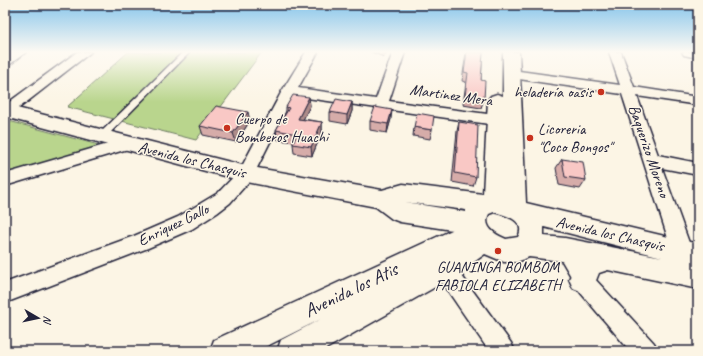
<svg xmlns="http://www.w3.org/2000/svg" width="703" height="356" font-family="Caveat,sans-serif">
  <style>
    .green { fill: #b9d58d; stroke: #6e7c64 }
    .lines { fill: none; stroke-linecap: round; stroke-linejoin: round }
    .service-casing { stroke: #22223b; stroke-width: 3 }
    .minor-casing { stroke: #22223b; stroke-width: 3 }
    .secondary-casing { stroke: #22223b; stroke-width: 3 }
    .service { fill: #fcf5e5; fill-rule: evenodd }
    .minor { fill: #fcf5e5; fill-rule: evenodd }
    .secondary { fill: #fcf5e5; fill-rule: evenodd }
    .wall { fill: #d6aca9; stroke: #22223b }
    .shaded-wall { fill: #ae8c8a; stroke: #22223b }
    .building { fill: #f9c8c5; stroke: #22223b }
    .poi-dot { fill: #c8321e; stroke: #fcf5e5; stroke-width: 1.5 }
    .labels { text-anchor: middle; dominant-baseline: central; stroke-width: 3; stroke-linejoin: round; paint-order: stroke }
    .poi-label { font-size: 16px; fill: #22223b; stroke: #fcf5e5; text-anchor: start }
    .street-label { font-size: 16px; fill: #22223b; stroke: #fcf5e5 }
    .near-street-label { font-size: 19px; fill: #22223b; stroke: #fcf5e5 }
  </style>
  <rect width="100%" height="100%" fill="#fcf5e5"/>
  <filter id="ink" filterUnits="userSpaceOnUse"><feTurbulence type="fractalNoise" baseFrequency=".025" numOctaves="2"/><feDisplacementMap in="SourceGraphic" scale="8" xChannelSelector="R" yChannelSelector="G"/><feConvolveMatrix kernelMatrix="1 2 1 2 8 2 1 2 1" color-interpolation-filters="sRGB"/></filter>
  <g filter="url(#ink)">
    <!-- green -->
    <g class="green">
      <path d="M128,52H262L196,140L67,107Z"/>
      <path d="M5,120L106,147L5,175Z"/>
    </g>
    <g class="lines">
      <defs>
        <path id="service" d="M183,52H190L104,139H98L97,137L98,135Z"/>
        <g id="minor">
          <path d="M11,52H26L9,65L5,66V56Z"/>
          <path d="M77,52H91L10,115L5,117V105Z"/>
          <path d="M306,52H318L298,88L376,99L393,52H405L389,101L510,117L515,119L517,122L515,125L510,127L293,96L252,178L230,203L217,213L192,229L148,248L5,303V283L134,236L178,217L218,193L240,170L282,91Z"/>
          <path d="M609,52H621L634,87L698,97V105L637,96L658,155L698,163V175L662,168L692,251L689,257L682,260L675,257L672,251L622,94L512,78L506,74L512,70L620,85Z"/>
          <path d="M682,52H698V58L684,55Z"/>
          <path d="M125,139L131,140L133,144L131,148L5,186V174Z"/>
          <path d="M565,240L572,243L594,278L654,343L658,351H630L580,292L555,249L558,243Z"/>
          <path d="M444,259L451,261L511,343L515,351H489L437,275L434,268L437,261Z"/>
        </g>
        <path id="secondary" d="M503,52H519L526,203L698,244V289L608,270L599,273L593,288L583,292L573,288L569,279L577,263L529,257L517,262H504L485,254L453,277L322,351H277L281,340L321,319L257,351H210L214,340L452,230L400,222L392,219L376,207L246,182L5,117V105L246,166L382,190L403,184L483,194L488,100L491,96L497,94L503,96ZM404,202L466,210V212ZM494,212C506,215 527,221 518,237L506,239C496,235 482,227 489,214ZM544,227L662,257L565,238L544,236Z"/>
      </defs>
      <!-- service casing -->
      <use href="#service" class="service-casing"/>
      <!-- minor casing -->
      <use href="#minor" class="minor-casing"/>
      <!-- secondary casing -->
      <use href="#secondary" class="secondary-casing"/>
      <!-- service -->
      <use href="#service" class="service"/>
      <!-- minor -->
      <use href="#minor" class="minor"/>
      <!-- secondary -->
      <use href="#secondary" class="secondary"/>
    </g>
    <!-- wall -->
    <g class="wall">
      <path d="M371,52H386L384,57Z"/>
      <path d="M466,52H483L481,80L484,99L481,108L463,105L466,82L462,81Z"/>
      <path d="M309,97L310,106L303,119L322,122V132L312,156L294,153L293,144V142L278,140L276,130L286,112V107Z"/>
      <path d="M352,102V111L347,124L330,121V112Z"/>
      <path d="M391,119L387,133L370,130V121Z"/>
      <path d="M250,121L236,142L203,135L200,126Z"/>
      <path d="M459,122L476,177L473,186L452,182L457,131Z"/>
      <path d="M414,127L432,130L430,139L413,136Z"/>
      <path d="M562,159L586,180L580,189L559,185L556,168Z"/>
    </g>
    <!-- shaded-wall -->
    <g class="shaded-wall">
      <path d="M309,97L310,106L299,128L298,119Z"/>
      <path d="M352,102V111L347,124V115Z"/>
      <path d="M392,110L391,119L387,133L388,124Z"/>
      <path d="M248,112L250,121L236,142L233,133Z"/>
      <path d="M322,122V132L312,156L311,147Z"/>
    </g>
    <!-- building -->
    <g class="building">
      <path d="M467,52H483L481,80L485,81L484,99L465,96L468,73L464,72Z"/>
      <path d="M293,95L309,97L298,119L322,122L311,147L293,144L297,134L276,130L289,108L286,107Z"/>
      <path d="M336,99L352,102L347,115L330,112Z"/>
      <path d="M216,106L248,112L233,133L200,126Z"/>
      <path d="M375,107L392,110L388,124L370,121Z"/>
      <path d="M417,113L434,116L432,130L414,127Z"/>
      <path d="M459,122L478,125L476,177L455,173Z"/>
      <path d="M562,159L583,162L586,180L565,177Z"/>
    </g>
  </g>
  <!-- sky -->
  <linearGradient id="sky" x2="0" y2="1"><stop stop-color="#84c4eb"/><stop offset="0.51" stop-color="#fefaf3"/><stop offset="1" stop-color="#fefaf3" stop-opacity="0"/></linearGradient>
  <rect width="703" height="102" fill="url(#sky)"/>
  <!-- markers -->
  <g class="poi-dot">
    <circle cx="601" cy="92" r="4"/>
    <circle cx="227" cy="128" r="4"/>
    <circle cx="530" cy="138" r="4"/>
    <circle cx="498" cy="251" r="4"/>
  </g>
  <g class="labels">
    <!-- poi labels -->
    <g class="poi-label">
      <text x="593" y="92" text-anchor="end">heladería oasis</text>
      <text x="235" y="119">Cuerpo de<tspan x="235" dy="18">Bomberos Huachi</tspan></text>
      <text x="538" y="129">Licoreria<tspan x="538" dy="18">"Coco Bongos"</tspan></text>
      <text x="498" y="267" text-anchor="middle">GUANINGA BOMBOM<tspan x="498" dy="18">FABIOLA ELIZABETH</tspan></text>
    </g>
    <!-- street labels -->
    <g class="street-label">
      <text transform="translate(451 95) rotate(8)">Martinez Mera</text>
      <text transform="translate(649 151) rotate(71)">Baquerizo Moreno</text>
      <text transform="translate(192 160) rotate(14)">Avenida los Chasquis</text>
      <text transform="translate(173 225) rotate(-26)">Enriquez Gallo</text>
      <text transform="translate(610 234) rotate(13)">Avenida los Chasquis</text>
    </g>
    <!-- near-street labels -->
    <g class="near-street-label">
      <text transform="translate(351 290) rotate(-26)">Avenida los Atis</text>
    </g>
  </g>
  <!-- margin -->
  <rect width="703" height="356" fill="none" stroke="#fcf5e5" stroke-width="20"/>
  <rect x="10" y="10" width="683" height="336" fill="none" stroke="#22223b" stroke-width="1.5" filter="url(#ink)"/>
  <!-- north arrow -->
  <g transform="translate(38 318) rotate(99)" stroke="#fcf5e5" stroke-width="3" paint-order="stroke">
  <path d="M0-3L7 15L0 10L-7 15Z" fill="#22223b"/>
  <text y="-6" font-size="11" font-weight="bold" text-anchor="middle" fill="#22223b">N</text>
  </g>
</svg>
